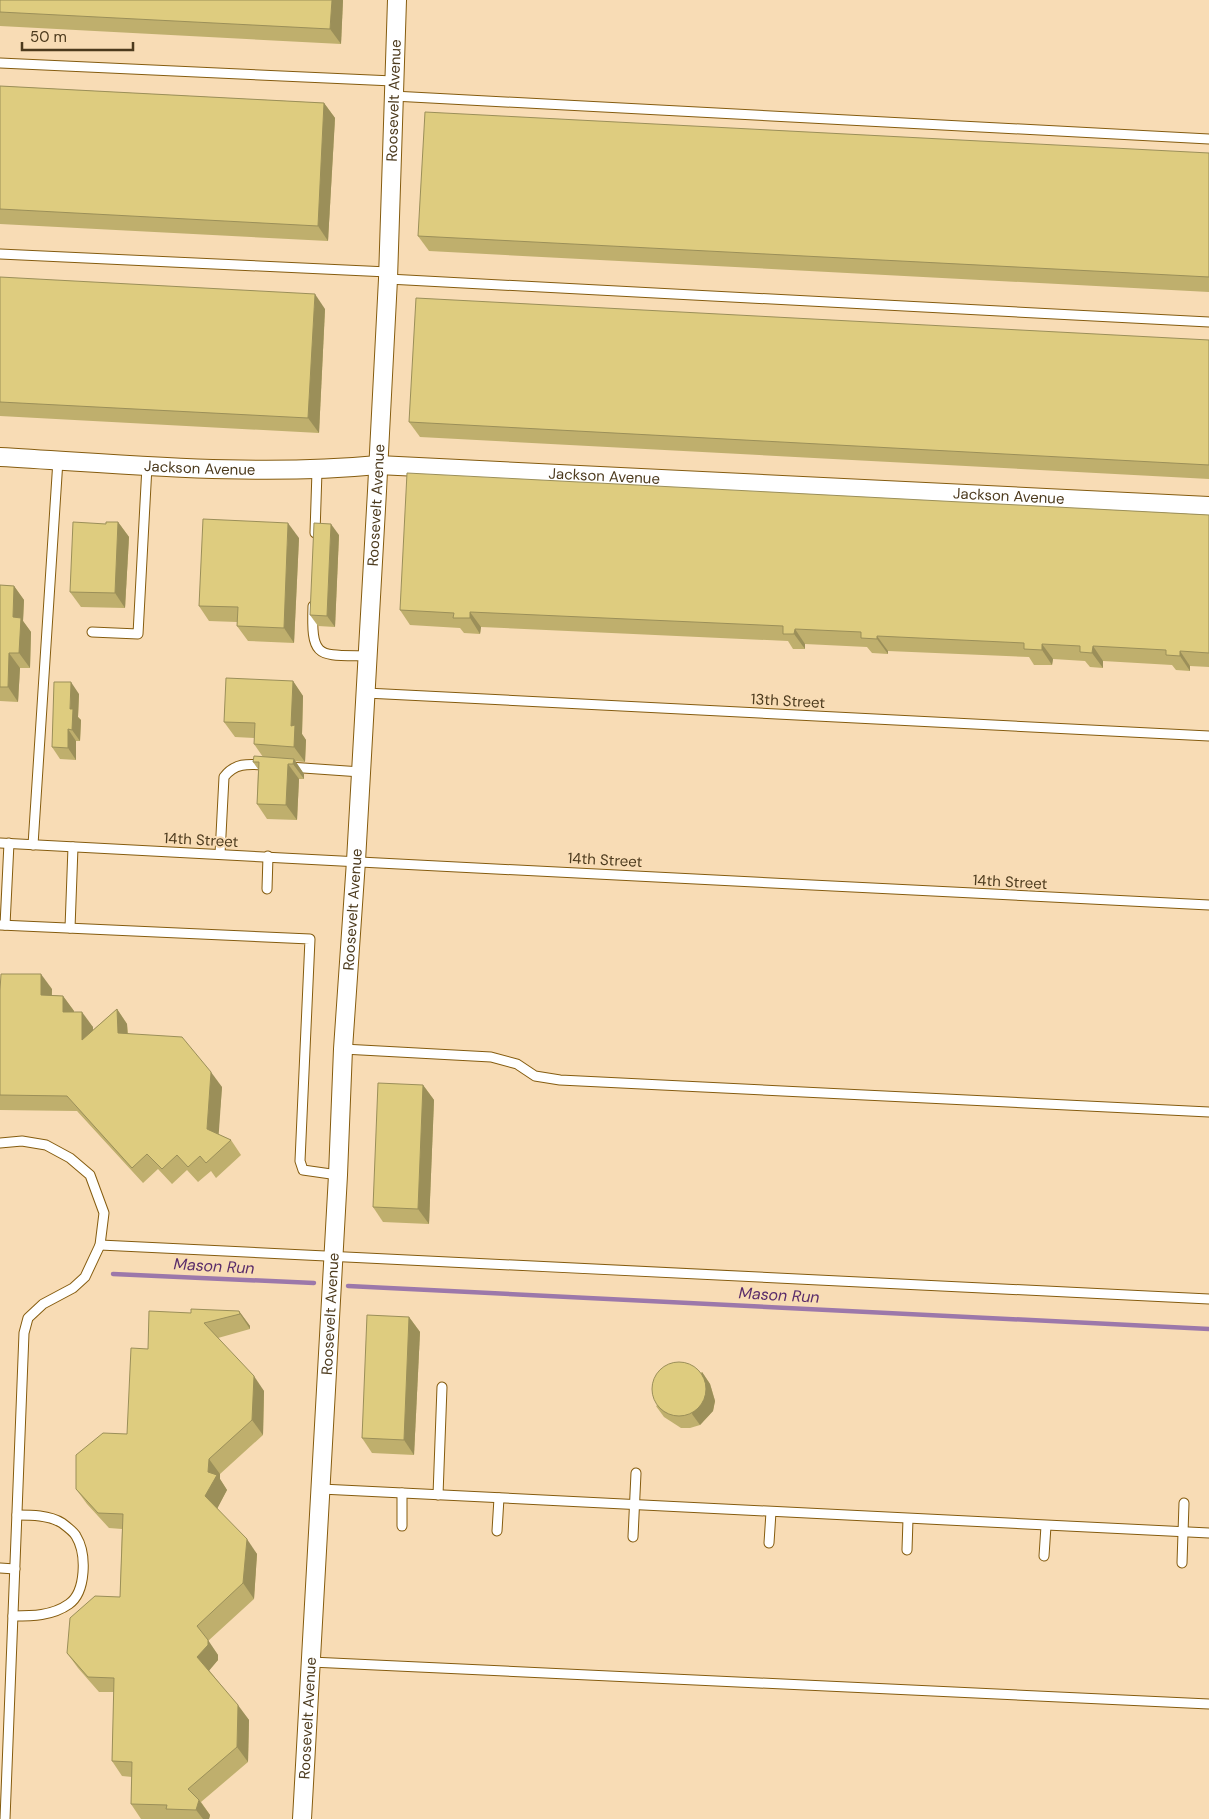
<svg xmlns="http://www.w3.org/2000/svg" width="1209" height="1819" font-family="'DM Sans',sans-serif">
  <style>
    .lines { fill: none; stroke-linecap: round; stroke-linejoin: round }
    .stream { stroke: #9c78aa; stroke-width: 4.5 }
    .service-casing { stroke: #855c0f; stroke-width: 11 }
    .minor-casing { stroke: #855c0f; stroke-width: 20 }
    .service { stroke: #fff; stroke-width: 9 }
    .minor { stroke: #fff; stroke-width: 18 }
    .wall { fill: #bfaf6d }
    .shaded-wall { fill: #9b8f59 }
    .building { fill: #decc7f; stroke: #9b8f59 }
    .labels { text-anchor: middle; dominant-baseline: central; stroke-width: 4; stroke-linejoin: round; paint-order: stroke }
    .street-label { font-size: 15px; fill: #4c3a1d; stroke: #f8dcb5 }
    .water-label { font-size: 16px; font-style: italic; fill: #5a2c6a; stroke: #f8dcb5 }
  </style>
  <rect width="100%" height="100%" fill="#f8dcb5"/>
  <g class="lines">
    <!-- stream -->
    <g class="stream">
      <path d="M113,1274L314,1283"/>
      <path d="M348,1286L1209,1329"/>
    </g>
    <defs>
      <g id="service">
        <path d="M0,63L393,81"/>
        <path d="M393,96L1209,139"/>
        <path d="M0,254L388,272"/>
        <path d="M388,279L1209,322"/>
        <path d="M315,533L317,471"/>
        <path d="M313,606C311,660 318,655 368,656"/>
        <path d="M92,632L138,634L147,466"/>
        <path d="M366,693L1209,736"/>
        <path d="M289,767L361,772"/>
        <path d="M0,843C403,864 806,887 1209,905"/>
        <path d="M33,845L58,460"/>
        <path d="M220,854L224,777C235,762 250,764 266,765"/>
        <path d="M267,889L268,856"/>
        <path d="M0,925L310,939L300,1161L303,1170L338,1175"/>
        <path d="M5,925L9,843"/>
        <path d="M70,928L73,847"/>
        <path d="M343,1049L491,1057L517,1064L535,1076L560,1080L1209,1112"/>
        <path d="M0,1143L22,1141L46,1145L70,1158L90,1175L104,1213L100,1245L85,1277L73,1288L43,1304L28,1318L24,1333L5,1819"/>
        <path d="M100,1245L1209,1299"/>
        <path d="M321,1489L1209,1533"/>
        <path d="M438,1495L442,1387"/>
        <path d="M402,1526V1493"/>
        <path d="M497,1531L499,1498"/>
        <path d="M633,1537L636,1473"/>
        <path d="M769,1543L771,1512"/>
        <path d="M907,1550L908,1519"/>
        <path d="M1044,1556L1046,1526"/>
        <path d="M1182,1563L1184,1503"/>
        <path d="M0,1568L15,1569"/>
        <path d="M13,1616C32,1616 52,1616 69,1604C86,1592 87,1554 76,1536C74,1532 66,1526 62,1523C49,1515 31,1515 17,1515"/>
        <path d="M311,1662L1209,1704"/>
      </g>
      <g id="minor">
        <path id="s1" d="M0,457C126,464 253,477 378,465L1209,506"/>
        <path id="s2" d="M302,1819L338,1175L343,1049L356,861L377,491L388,279L397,0"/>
      </g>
    </defs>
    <!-- service casing -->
    <use href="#service" class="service-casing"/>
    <!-- minor casing -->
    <use href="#minor" class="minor-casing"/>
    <!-- service -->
    <use href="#service" class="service"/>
    <!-- minor -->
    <use href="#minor" class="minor"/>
  </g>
  <!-- wall -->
  <g class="wall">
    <path d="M0,0H343L341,44L0,26Z"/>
    <path d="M0,86L324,103L335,118L328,241L0,224Z"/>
    <path d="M1209,153V292L429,251L418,236Z"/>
    <path d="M0,277L325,309L319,433L0,416Z"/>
    <path d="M1209,340V479L420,437L409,422Z"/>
    <path d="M1209,515V667L1190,666V671L1176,670L1172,665L1103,661V668L1090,667L1085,661L1053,659L1052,665H1034L1029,657L888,651V654L872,653L867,647L805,644V649H793L788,641L481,627L480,634L464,633L460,628L410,625L400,610Z"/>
    <path d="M118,522L129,537L125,608L81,607L70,592L106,524Z"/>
    <path d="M339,535L335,627L318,626L310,615Z"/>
    <path d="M299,538L294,643L248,641L237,626V622L209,621L199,606Z"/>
    <path d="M0,585L14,586L24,600L23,621L31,632L30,668H20L18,702L0,701Z"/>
    <path d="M293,681L303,696L302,734L306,740L305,762L295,761L304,774V779H299L297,820L267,819L257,804L258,769L253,762L263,757L254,744V738L235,737L224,722Z"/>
    <path d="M79,694L78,717L81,720L80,741H76V760L60,759L52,747Z"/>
    <path d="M52,989V995L63,996L74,1011V1012L93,1027V1030L117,1009L127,1024L128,1033L222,1087L218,1134L231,1140L241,1155L216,1178L211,1171L198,1182L187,1170L172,1184L158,1169L143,1183L77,1111L0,1110V990Z"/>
    <path d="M423,1085L434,1100L429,1224L383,1222L373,1207Z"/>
    <path d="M239,1311L250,1326V1329L218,1338L264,1391L263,1435L220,1474V1479L227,1490L217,1508L257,1554L254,1599L208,1641L218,1655V1660L209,1670L249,1720L248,1762L201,1802L210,1815L209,1819H141L131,1804L132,1777L122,1776L112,1761L114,1692H99L78,1668L67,1653L120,1597L122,1529L109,1528L87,1504L76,1489L127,1434L148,1349L191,1313Z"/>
    <path d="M409,1317L420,1332L414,1455L372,1453L362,1438Z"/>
    <path d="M702,1372L710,1384L715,1401L713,1411L700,1425L690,1428H681L664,1417L656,1406Z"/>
  </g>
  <!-- shaded-wall -->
  <g class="shaded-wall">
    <path d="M332,0H343L341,44L330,29Z"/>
    <path d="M324,103L335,118L328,241L318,226Z"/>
    <path d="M315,294L325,309L319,433L308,418Z"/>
    <path d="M118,522L129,537L125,608L115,593Z"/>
    <path d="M288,523L299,538L294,643L284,628Z"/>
    <path d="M331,524L339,535L335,627L327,616Z"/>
    <path d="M14,586L24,600L23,621L31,632L30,668L19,653L13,617Z"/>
    <path d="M470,612L481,627L480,634L470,618Z"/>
    <path d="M795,629L805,644V649L794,634Z"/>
    <path d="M877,636L888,651V654L877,639Z"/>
    <path d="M1042,644L1053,659L1052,665L1042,650Z"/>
    <path d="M1093,646L1103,661V668L1092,653Z"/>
    <path d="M1180,651L1190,666V671L1180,656Z"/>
    <path d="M9,653L20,668L18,702L8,687Z"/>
    <path d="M293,681L303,696L302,734L306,740L305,762L294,747L291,726Z"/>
    <path d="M71,682L79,694L78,717L81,720L80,741L72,730L70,709Z"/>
    <path d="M68,729L76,741V760L68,748Z"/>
    <path d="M294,759L304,774V779L293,764Z"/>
    <path d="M288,764L299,779L297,820L286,805Z"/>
    <path d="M41,974L52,989L51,1010L41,995Z"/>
    <path d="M63,996L74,1011V1027L63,1012Z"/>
    <path d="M117,1009L127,1024L128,1048L118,1033Z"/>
    <path d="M82,1012L93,1027V1055L82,1040Z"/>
    <path d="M211,1072L222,1087L218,1144L207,1129Z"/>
    <path d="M423,1085L434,1100L429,1224L418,1209Z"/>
    <path d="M239,1311L250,1326V1329L240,1314Z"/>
    <path d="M409,1317L420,1332L414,1455L404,1440Z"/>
    <path d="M702,1372L710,1384L715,1401L713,1411L700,1425L692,1414Z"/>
    <path d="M254,1376L264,1391L263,1435L252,1420Z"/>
    <path d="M209,1459L220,1474V1479L227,1490L216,1511L205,1496Z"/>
    <path d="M247,1539L257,1554L254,1599L243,1583Z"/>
    <path d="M208,1640L218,1655V1660L208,1672L197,1657Z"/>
    <path d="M238,1705L249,1720L248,1762L237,1747Z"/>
    <path d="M199,1800L210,1815L209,1819H203L196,1810Z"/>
  </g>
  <!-- building -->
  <g class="building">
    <path d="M0,0H332L330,29L0,12Z"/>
    <path d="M0,86L324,103L318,226L0,209Z"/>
    <path d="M425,112L1209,153V277L418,236Z"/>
    <path d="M0,277L315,294L308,418L0,402Z"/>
    <path d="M416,298L1209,340V465L409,422Z"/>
    <path d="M407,473L1209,515V653L1180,651V656L1166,655V650L1093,646L1092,653L1080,652V646L1042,644V650L1024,649V643L877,636V639L861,638V632L795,629L794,634H783V626L470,612V618H453L454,613L400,610Z"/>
    <path d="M203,519L288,523L284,628L237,626L238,607L199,606Z"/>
    <path d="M73,522L106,524V522H118L115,593L70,592Z"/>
    <path d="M314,523L331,524L327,616L310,615Z"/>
    <path d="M0,585L14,586L13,617L21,618L19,653H9L8,687H0Z"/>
    <path d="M226,678L293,681L291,726L295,725L294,747L254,744L255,723L224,722Z"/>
    <path d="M54,682H71L70,709H73L72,730L68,729V748L52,747Z"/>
    <path d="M254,756L294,759L293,764H288L286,805L257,804L259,762H253Z"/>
    <path d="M1,974H41V995L63,996V1012H82V1040L117,1009L118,1033L182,1037L211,1072L207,1129L231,1140L206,1163L200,1156L188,1167L177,1155L162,1169L147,1154L132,1168L67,1096L0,1095V990Z"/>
    <path d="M378,1083L423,1085L418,1209L373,1207Z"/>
    <path d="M191,1309L239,1311L240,1314L204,1323L254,1376L252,1420L209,1459L208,1472L217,1475L205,1496L247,1539L243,1583L197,1626L208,1640V1645L197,1657L238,1705L237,1747L188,1789L199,1800L196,1810L166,1809L167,1805L131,1804L132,1762L112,1761L114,1678L88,1677L67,1653L70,1618L95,1596L120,1597L123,1514L98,1513L76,1489V1455L103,1433L127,1434L131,1348L148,1349L149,1311L191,1313Z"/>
    <path d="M367,1315L409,1317L404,1440L362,1438Z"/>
    <circle cx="679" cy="1389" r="27"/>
  </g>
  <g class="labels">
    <!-- street labels -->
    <g class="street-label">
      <text stroke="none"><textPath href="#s2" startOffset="1721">Roosevelt Avenue</textPath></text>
      <text stroke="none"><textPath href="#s1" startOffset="200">Jackson Avenue</textPath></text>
      <text stroke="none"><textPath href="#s1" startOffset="605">Jackson Avenue</textPath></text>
      <text stroke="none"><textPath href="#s1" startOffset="1010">Jackson Avenue</textPath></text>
      <text stroke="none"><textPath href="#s2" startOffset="1316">Roosevelt Avenue</textPath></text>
      <text transform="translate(788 701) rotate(3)">13th Street</text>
      <text transform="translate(201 840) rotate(3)">14th Street</text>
      <text transform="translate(605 860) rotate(3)">14th Street</text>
      <text transform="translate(1010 882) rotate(3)">14th Street</text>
      <text stroke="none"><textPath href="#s2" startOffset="911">Roosevelt Avenue</textPath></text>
      <text stroke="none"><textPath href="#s2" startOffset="506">Roosevelt Avenue</textPath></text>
      <text stroke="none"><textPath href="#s2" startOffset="101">Roosevelt Avenue</textPath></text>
    </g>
    <!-- water labels -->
    <g class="water-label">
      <text transform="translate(214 1266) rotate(3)">Mason Run</text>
      <text transform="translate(779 1295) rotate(3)">Mason Run</text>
    </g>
  </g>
  <!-- scale -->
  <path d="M22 42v8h111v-8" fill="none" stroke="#4c3a1d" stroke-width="2.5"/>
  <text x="30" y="42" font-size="15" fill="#4c3a1d" stroke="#f8dcb5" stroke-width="4" paint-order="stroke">50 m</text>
</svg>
